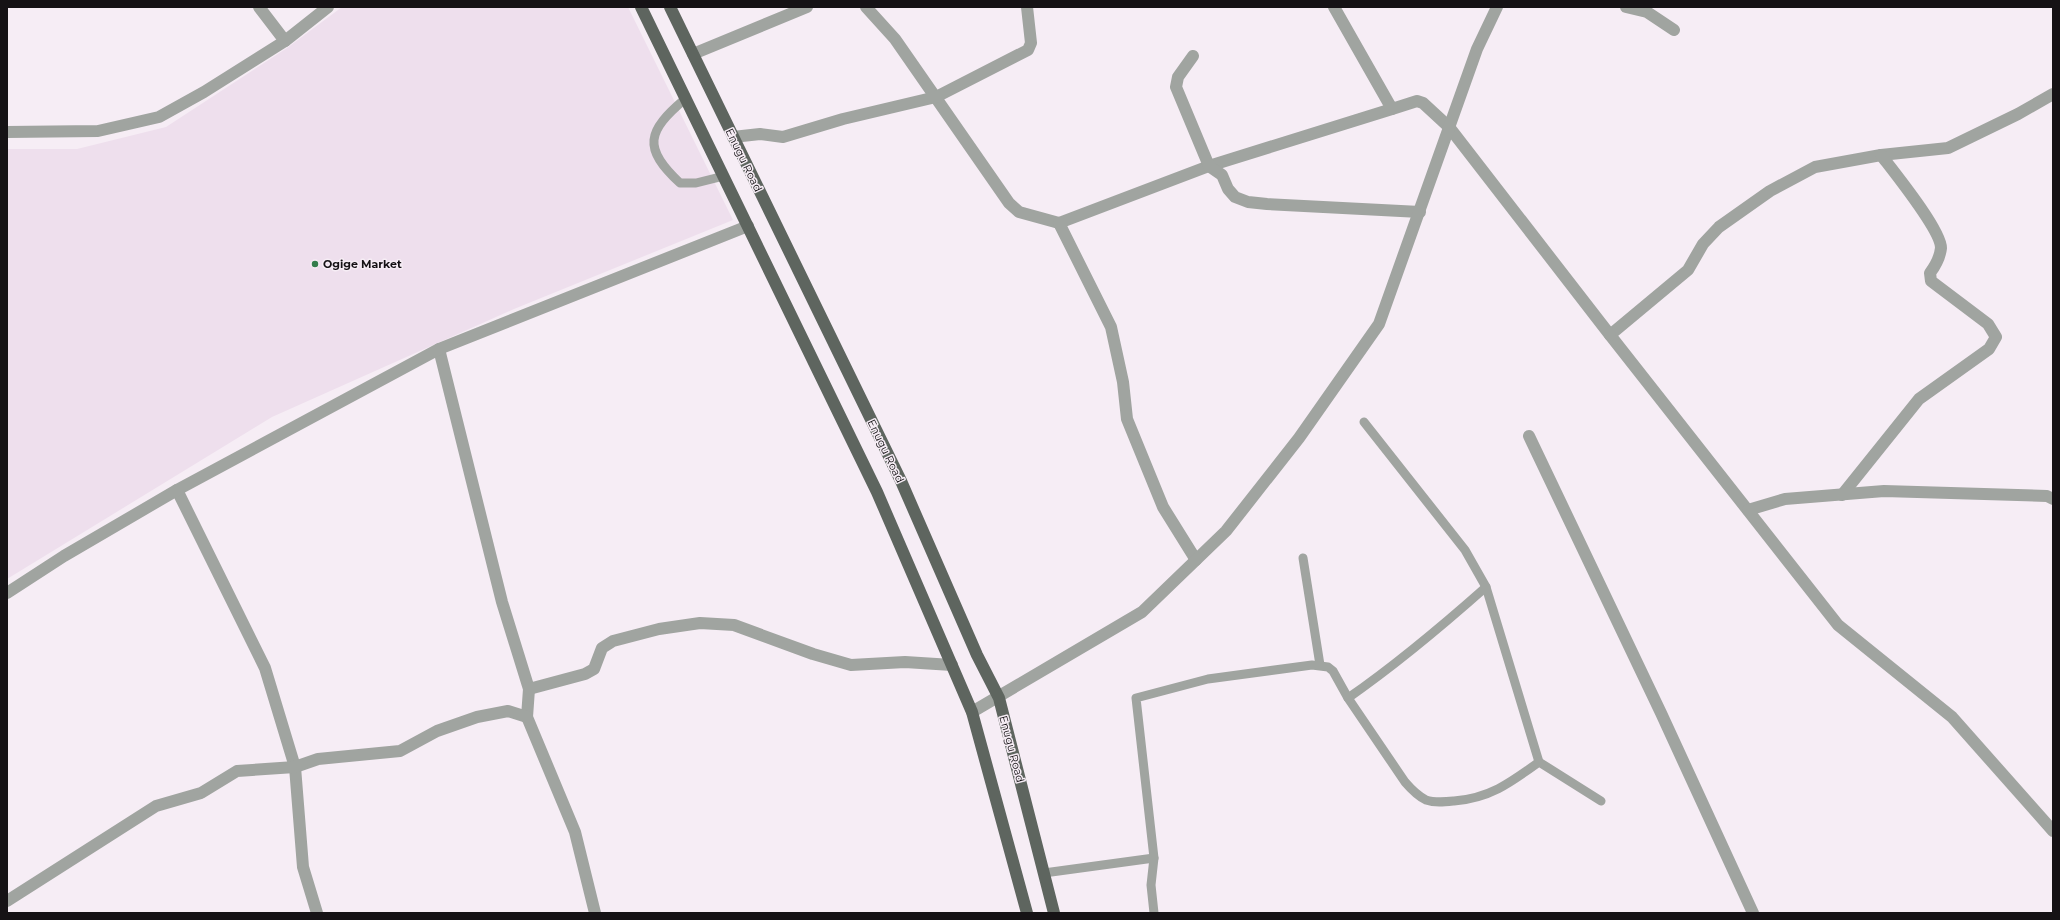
<svg xmlns="http://www.w3.org/2000/svg" width="2060" height="920" font-family="Montserrat,sans-serif">
  <style>
    .built { fill: #eedfed }
    .lines { fill: none; stroke-linecap: round; stroke-linejoin: round }
    .service { stroke: #a0a4a0; stroke-width: 9 }
    .minor { stroke: #a0a4a0; stroke-width: 12 }
    .tertiary { stroke: #a0a4a0; stroke-width: 12 }
    .primary { stroke: #5e655f; stroke-width: 12 }
    .poi-dot { fill: #337d4b; stroke: #f6edf5; stroke-width: 1.5 }
    .labels { text-anchor: middle; dominant-baseline: central; stroke-width: 3; stroke-linejoin: round; paint-order: stroke }
    .street-label { font-size: 11px; fill: #151215; stroke: #f6edf5 }
    .poi-label { font-size: 11px; font-weight: bold; fill: #151215; stroke: #f6edf5; text-anchor: start }
  </style>
  <rect width="100%" height="100%" fill="#f6edf5"/>
  <!-- built -->
  <path class="built" d="M342,7H628L733,220L514,309L272,417L7,579V149H77L166,127L287,48Z"/>
  <g class="lines">
    <!-- service -->
    <g class="service">
      <path d="M685,99C647,131 642,148 680,183H696L724,176"/>
      <path d="M1364,422L1465,550L1486,587L1539,762"/>
      <path d="M1303,558L1320,665"/>
      <path d="M1348,698C1397,664 1442,626 1486,587"/>
      <path d="M1044,873L1154,858"/>
      <path d="M1154,913L1151,885L1154,858L1136,698L1208,679L1312,665L1328,667L1333,671L1348,698L1405,782C1411,789 1418,796 1426,800C1435,803 1444,802 1454,801C1490,798 1510,783 1539,762L1601,801"/>
    </g>
    <!-- minor -->
    <g class="minor">
      <path d="M259,7L285,41"/>
      <path d="M866,7L895,39L1009,203L1019,212L1059,223L1209,166L1392,109"/>
      <path d="M1334,7L1392,109L1417,101L1423,103L1449,127"/>
      <path d="M1626,7L1647,12L1674,30"/>
      <path d="M693,54L807,7"/>
      <path d="M1193,56L1178,77L1176,87L1209,166L1222,175L1228,189L1235,197L1248,202L1267,204L1420,212"/>
      <path d="M2053,94L2018,114L1948,148L1881,155L1815,167L1770,191L1719,227L1703,244L1688,270L1610,335L1838,625L1952,717L2053,831"/>
      <path d="M7,132L98,131L159,117L204,92L285,41L328,7"/>
      <path d="M733,137L760,134L783,137L843,119L936,97L1028,50L1031,43L1027,7"/>
      <path d="M1059,223L1111,327L1123,382L1127,419L1163,507L1196,560"/>
      <path d="M439,349L502,602L529,689L527,717L575,832L595,913"/>
      <path d="M1529,436L1661,713L1753,913"/>
      <path d="M177,490L265,668L295,767L303,867L317,913"/>
      <path d="M1842,495L1919,399L1989,349L1996,337L1988,324L1931,281L1930,273C1936,265 1940,257 1941,248C1941,230 1894,172 1881,155"/>
      <path d="M1748,510L1785,499L1884,491L2047,496L2053,499"/>
      <path d="M529,689L585,674L594,669L602,648L613,641L659,629L700,623L734,625L813,654L851,665L905,662L952,665"/>
      <path d="M7,901L156,806L201,793L237,771L295,767L318,759L400,751L437,731L477,717L508,711L527,717"/>
    </g>
    <!-- tertiary -->
    <g class="tertiary">
      <path d="M1449,127L1610,335"/>
      <path d="M7,593L64,556L177,490L439,349L748,226"/>
      <path d="M972,712L1142,612L1226,531L1299,438L1379,324L1477,49L1497,7"/>
    </g>
    <!-- primary -->
    <g class="primary">
      <path d="M641,7L877,492L972,712L1027,913"/>
      <path d="M670,7L901,481L977,655L999,698L1054,913"/>
    </g>
  </g>
  <!-- markers -->
  <circle class="poi-dot" cx="315" cy="264" r="4"/>
  <g class="labels">
    <!-- street labels -->
    <g class="street-label">
      <text transform="translate(744 160) rotate(64)">Enugu Road</text>
      <text transform="translate(886 451) rotate(64)">Enugu Road</text>
      <text transform="translate(1012 749) rotate(75)">Enugu Road</text>
    </g>
    <!-- poi labels -->
    <g class="poi-label">
      <text x="323" y="264">Ogige Market</text>
    </g>
  </g>
  <!-- border -->
  <rect width="2060" height="920" fill="none" stroke="#151215" stroke-width="16"/>
</svg>
